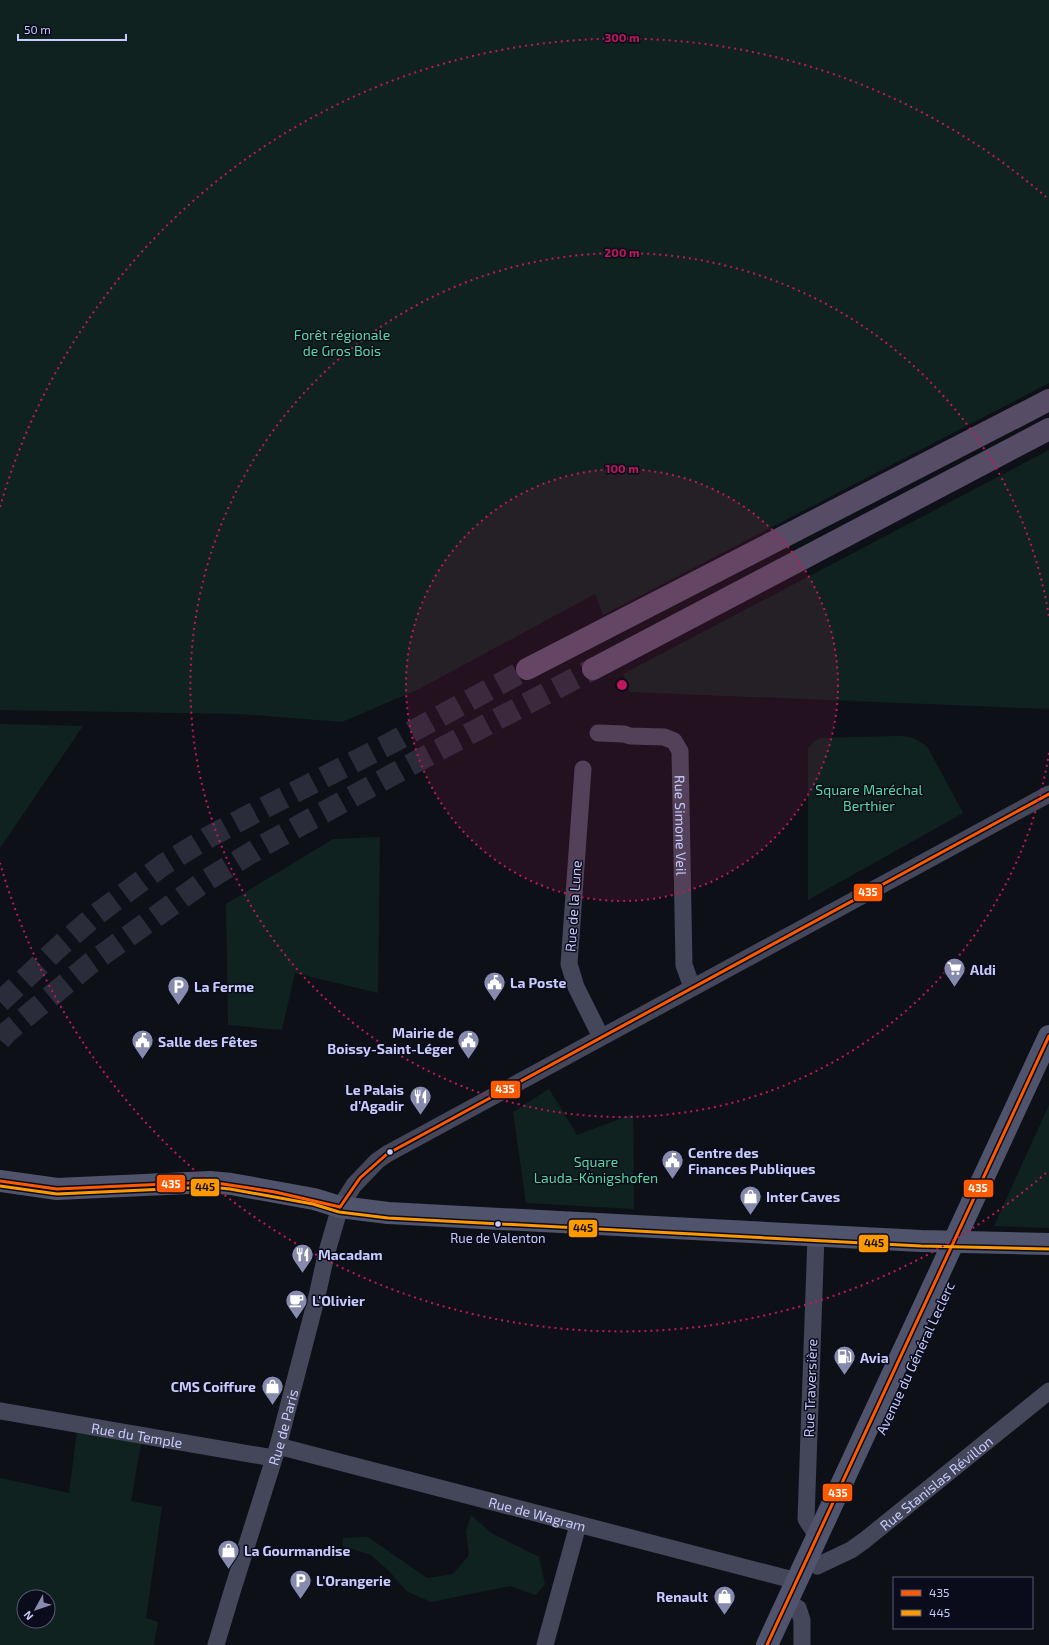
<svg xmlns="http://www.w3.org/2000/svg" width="1049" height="1645" font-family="'Exo 2',sans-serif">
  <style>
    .green { fill: #0f221f; fill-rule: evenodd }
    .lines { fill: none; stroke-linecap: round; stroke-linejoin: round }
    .trunk-tunnel { stroke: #2a2c3a; stroke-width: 22; stroke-dasharray: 22 11; stroke-linecap: butt }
    .minor { stroke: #444659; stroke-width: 17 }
    .secondary { stroke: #4f546c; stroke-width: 22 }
    .trunk { stroke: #574c66; stroke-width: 22 }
    .bus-1-casing { stroke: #0b0c1b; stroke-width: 6 }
    .bus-2-casing { stroke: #0b0c1b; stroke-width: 6 }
    .bus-1 { stroke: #ff5a00; stroke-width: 3 }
    .bus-2 { stroke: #f90; stroke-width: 3 }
    .ring { fill: none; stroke: #c2185b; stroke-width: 2; stroke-dasharray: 2 4 }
    .bus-dot { fill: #c7cbfd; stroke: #0b0c1b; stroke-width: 1.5 }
    .labels { text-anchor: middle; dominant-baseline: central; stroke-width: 3; stroke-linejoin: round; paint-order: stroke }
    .bus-label { font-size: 13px; fill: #c7cbfd; stroke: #0b0c1b }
    .park-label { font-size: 14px; fill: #57daa2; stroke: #0b0c1b }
    .street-label { font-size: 14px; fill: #c7cbfd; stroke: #0b0c1b }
    .poi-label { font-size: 14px; font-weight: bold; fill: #c7cbfd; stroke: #0b0c1b; text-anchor: start }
    .centre { fill: #c2185b; stroke: #0b0c1b; stroke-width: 2 }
    .ring-label { font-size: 12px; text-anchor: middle; font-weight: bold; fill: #c2185b; stroke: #0b0c1b; stroke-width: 3; stroke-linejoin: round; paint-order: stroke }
    .line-badge { stroke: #0b0c1b; stroke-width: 1.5 }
    .badge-label { font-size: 11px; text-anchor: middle; font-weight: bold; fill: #fff }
    .pale-badge-label { font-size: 11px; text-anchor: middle; font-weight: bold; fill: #111 }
  </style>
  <rect width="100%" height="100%" fill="#0e1018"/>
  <!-- green -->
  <g class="green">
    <path d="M0,0H1049V383L603,615L595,594L419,689L342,722L240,714L0,710Z"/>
    <path d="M1049,450V709L630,692L623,674Z"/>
    <path d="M0,724L83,726L0,848Z"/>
    <path d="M896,736C910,736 917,738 928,748L963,813L808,900V748L814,741L820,738Z"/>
    <path d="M380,837L378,993L295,973L282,1030L228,1025L226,904L333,839Z"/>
    <path d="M549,1089L577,1135L633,1114L634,1209L526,1203L513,1112Z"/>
    <path d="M1049,1105V1228L994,1226Z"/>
    <path d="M77,1431L141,1444L131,1501L162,1507L146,1618L158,1622L154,1645H0V1478L69,1493ZM24,1597H48V1621H24Z"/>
    <path d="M471,1515L491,1533L539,1557L545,1584L536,1595L510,1586L431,1602L406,1591L390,1572L371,1555L342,1546L343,1538L368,1537L427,1578L453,1574L469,1555L466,1532Z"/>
  </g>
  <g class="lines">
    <!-- trunk-tunnel -->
    <g class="trunk-tunnel">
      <path d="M0,1002L60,946L97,914L163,865L207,838L248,816L391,743L527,669"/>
      <path d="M0,1040L6,1033L91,963L205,881L262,846L423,758L593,669"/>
    </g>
    <!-- minor -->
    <g class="minor">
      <path id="s1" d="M598,733L624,734L630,736L664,737L674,741L680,751L684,965L692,987"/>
      <path d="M583,769L569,964L576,987L601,1037"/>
      <path d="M816,1236L806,1519L817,1536"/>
      <path id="s2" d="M0,1411L273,1458"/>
      <path id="s3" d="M278,1446L797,1581"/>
      <path id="s4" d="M817,1566L851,1550L865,1540L1049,1391"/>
      <path d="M798,1608L802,1620V1645"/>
      <path id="s5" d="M216,1645L231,1595L278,1446L317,1296L326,1255L340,1207L354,1185L377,1161L387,1154L1049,794"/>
      <path d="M545,1645L578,1525"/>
    </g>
    <!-- secondary -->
    <g class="secondary">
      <path d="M0,1181L57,1189L210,1182L231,1184L314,1199L340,1207L388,1213L921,1241L1049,1244"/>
      <path d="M767,1645L1049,1036"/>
    </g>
    <!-- trunk -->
    <g class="trunk">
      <path d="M527,669L1049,400"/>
      <path d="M593,669L1049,429"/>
    </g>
    <defs>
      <g id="bus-1">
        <path d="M0,1181L57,1189L210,1182L275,1192L340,1207"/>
        <path d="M340,1207L360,1178L387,1154L1049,794"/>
        <path d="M767,1645L1049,1036"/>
      </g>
      <path id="bus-2" d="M0,1186L57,1194L210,1187L230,1189L313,1204L339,1212L388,1218L921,1246L1049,1249"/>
    </defs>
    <!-- bus-1 casing -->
    <use href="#bus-1" class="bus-1-casing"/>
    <!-- bus-2 casing -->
    <use href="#bus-2" class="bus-2-casing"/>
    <!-- bus-1 -->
    <use href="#bus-1" class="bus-1"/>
    <!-- bus-2 -->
    <use href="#bus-2" class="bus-2"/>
  </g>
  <!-- distance rings -->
  <circle cx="622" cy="685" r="216" fill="#c2185b" fill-opacity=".12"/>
  <g class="ring">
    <circle cx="622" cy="685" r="216"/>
    <path d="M1049 753A432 432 0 1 1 1049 617"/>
    <path d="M1046 1173A647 647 0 0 1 0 863M0 507A647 647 0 0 1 1046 197"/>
  </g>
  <!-- icons -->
  <defs>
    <symbol id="supermarket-pin" viewBox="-11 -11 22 30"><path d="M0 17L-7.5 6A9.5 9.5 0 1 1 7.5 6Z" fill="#868aad" stroke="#0b0c1b"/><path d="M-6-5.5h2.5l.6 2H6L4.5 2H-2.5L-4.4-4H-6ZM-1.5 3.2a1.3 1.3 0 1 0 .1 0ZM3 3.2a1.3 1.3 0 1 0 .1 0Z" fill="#fff"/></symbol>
    <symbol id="civic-pin" viewBox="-11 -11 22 30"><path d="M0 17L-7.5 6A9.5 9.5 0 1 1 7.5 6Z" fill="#868aad" stroke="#0b0c1b"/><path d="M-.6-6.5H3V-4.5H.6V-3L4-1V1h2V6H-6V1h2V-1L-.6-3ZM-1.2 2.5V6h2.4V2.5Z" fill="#fff"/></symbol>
    <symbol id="parking-pin" viewBox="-11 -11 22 30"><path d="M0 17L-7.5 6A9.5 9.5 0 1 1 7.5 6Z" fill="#868aad" stroke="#0b0c1b"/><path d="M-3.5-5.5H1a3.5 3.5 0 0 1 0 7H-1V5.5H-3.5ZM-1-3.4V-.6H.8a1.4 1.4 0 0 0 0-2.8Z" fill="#fff"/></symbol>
    <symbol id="restaurant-pin" viewBox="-11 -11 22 30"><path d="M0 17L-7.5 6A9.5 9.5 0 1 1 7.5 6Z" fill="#868aad" stroke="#0b0c1b"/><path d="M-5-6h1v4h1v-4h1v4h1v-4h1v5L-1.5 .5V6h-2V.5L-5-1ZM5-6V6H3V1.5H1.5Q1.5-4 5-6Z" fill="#fff"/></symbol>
    <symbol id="shop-pin" viewBox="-11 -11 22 30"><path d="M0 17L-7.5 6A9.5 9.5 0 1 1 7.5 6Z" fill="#868aad" stroke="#0b0c1b"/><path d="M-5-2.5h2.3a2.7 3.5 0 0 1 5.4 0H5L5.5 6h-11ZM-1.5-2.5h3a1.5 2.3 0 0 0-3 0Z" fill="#fff"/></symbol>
    <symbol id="cafe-pin" viewBox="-11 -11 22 30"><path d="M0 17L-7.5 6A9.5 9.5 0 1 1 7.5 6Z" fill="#868aad" stroke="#0b0c1b"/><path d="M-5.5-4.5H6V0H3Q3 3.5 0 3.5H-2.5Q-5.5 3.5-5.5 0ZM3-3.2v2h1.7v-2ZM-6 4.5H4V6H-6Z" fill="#fff"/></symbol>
    <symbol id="fuel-pin" viewBox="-11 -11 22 30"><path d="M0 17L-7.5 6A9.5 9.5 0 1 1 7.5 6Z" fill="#868aad" stroke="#0b0c1b"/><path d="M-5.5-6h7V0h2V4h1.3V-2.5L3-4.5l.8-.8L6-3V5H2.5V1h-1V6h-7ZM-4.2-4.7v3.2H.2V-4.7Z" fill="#fff"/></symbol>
  </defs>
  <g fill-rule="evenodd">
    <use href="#supermarket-pin" x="942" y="956" width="25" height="34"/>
    <use href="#civic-pin" x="482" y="970" width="25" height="34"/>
    <use href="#parking-pin" x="166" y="974" width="25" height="34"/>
    <use href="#civic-pin" x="456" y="1028" width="25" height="34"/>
    <use href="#civic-pin" x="130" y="1028" width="25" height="34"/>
    <use href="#restaurant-pin" x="408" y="1084" width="25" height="34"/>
    <use href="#civic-pin" x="660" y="1148" width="25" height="34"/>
    <use href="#shop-pin" x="738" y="1184" width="25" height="34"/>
    <use href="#restaurant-pin" x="290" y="1242" width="25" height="34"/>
    <use href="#cafe-pin" x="284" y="1288" width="25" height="34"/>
    <use href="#fuel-pin" x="832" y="1344" width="25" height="34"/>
    <use href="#shop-pin" x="260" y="1374" width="25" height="34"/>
    <use href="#shop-pin" x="216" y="1538" width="25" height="34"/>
    <use href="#parking-pin" x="288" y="1568" width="25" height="34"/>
    <use href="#shop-pin" x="712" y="1584" width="25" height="34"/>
  </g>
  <!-- markers -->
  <g class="bus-dot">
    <circle cx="390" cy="1152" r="3.5"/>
    <circle cx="498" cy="1224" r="3.5"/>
  </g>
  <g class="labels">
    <!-- bus labels -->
    <g class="bus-label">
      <text x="498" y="1238">Rue de Valenton</text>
    </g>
    <!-- park labels -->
    <g class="park-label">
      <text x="342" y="334">Forêt régionale<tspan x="342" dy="16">de Gros Bois</tspan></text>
      <text x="869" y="789">Square Maréchal<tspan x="869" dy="16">Berthier</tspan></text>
      <text x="596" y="1161">Square<tspan x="596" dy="16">Lauda-Königshofen</tspan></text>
    </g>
    <!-- street labels -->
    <g class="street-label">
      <text stroke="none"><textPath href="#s1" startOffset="163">Rue Simone Veil</textPath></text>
      <text transform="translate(573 906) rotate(-86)">Rue de la Lune</text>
      <text transform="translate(915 1358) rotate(-65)">Avenue du Général Leclerc</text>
      <text transform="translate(810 1388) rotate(-88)">Rue Traversière</text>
      <text stroke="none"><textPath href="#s5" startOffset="228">Rue de Paris</textPath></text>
      <text stroke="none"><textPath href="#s2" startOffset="139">Rue du Temple</textPath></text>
      <text stroke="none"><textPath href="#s4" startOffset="146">Rue Stanislas Révillon</textPath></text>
      <text stroke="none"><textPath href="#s3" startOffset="268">Rue de Wagram</textPath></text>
    </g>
    <!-- poi labels -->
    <g class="poi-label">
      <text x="970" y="969">Aldi</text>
      <text x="510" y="982">La Poste</text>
      <text x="194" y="986">La Ferme</text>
      <text x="454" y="1032" text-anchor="end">Mairie de<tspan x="454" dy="16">Boissy-Saint-Léger</tspan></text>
      <text x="158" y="1041">Salle des Fêtes</text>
      <text x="404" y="1089" text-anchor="end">Le Palais<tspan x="404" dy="16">d'Agadir</tspan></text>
      <text x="688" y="1152">Centre des<tspan x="688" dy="16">Finances Publiques</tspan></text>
      <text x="766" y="1196">Inter Caves</text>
      <text x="318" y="1254">Macadam</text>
      <text x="312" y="1300">L'Olivier</text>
      <text x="860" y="1357">Avia</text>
      <text x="256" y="1386" text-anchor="end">CMS Coiffure</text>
      <text x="244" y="1550">La Gourmandise</text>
      <text x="316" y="1580">L'Orangerie</text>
      <text x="708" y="1596" text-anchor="end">Renault</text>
    </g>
  </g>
  <circle cx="622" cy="685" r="6" class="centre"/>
  <g class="ring-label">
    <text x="622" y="42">300 m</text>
    <text x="622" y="257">200 m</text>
    <text x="622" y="473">100 m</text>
  </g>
  <g class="line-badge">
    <rect x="853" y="883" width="30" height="19" rx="4" fill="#ff5a00"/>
    <rect x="490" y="1080" width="31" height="19" rx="4" fill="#ff5a00"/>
    <rect x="156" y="1174" width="30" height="19" rx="4" fill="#ff5a00"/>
    <rect x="190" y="1178" width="30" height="19" rx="4" fill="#f90"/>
    <rect x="963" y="1179" width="31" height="19" rx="4" fill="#ff5a00"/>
    <rect x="568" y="1219" width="30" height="19" rx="4" fill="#f90"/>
    <rect x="858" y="1234" width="31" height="19" rx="4" fill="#f90"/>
    <rect x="822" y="1483" width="31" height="19" rx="4" fill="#ff5a00"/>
  </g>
  <g class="badge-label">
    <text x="868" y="896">435</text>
    <text x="505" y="1093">435</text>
    <text x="171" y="1188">435</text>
    <text x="978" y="1192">435</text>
    <text x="838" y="1497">435</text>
  </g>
  <g class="pale-badge-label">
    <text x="205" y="1191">445</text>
    <text x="583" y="1232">445</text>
    <text x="874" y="1247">445</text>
  </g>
  <!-- legend -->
  <rect x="893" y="1577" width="140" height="52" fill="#0b0c1b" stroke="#565875"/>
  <rect x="901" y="1590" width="20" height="6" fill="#ff5a00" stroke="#565875"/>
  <text x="929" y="1597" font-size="12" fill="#c7cbfd">435</text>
  <rect x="901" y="1610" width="20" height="6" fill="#ff9900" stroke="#565875"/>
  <text x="929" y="1617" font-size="12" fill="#c7cbfd">445</text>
  <!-- north arrow -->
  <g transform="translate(36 1609) rotate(230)"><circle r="19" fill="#0b0c1b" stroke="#565875"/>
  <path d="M0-3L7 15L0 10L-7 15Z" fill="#868aad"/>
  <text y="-6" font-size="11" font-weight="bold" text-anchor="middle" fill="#c7cbfd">N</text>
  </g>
  <!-- scale -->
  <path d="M18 34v6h108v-6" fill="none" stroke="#c7cbfd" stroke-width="2"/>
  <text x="24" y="34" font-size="12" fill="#c7cbfd" stroke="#0b0c1b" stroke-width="3" paint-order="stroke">50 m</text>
</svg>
